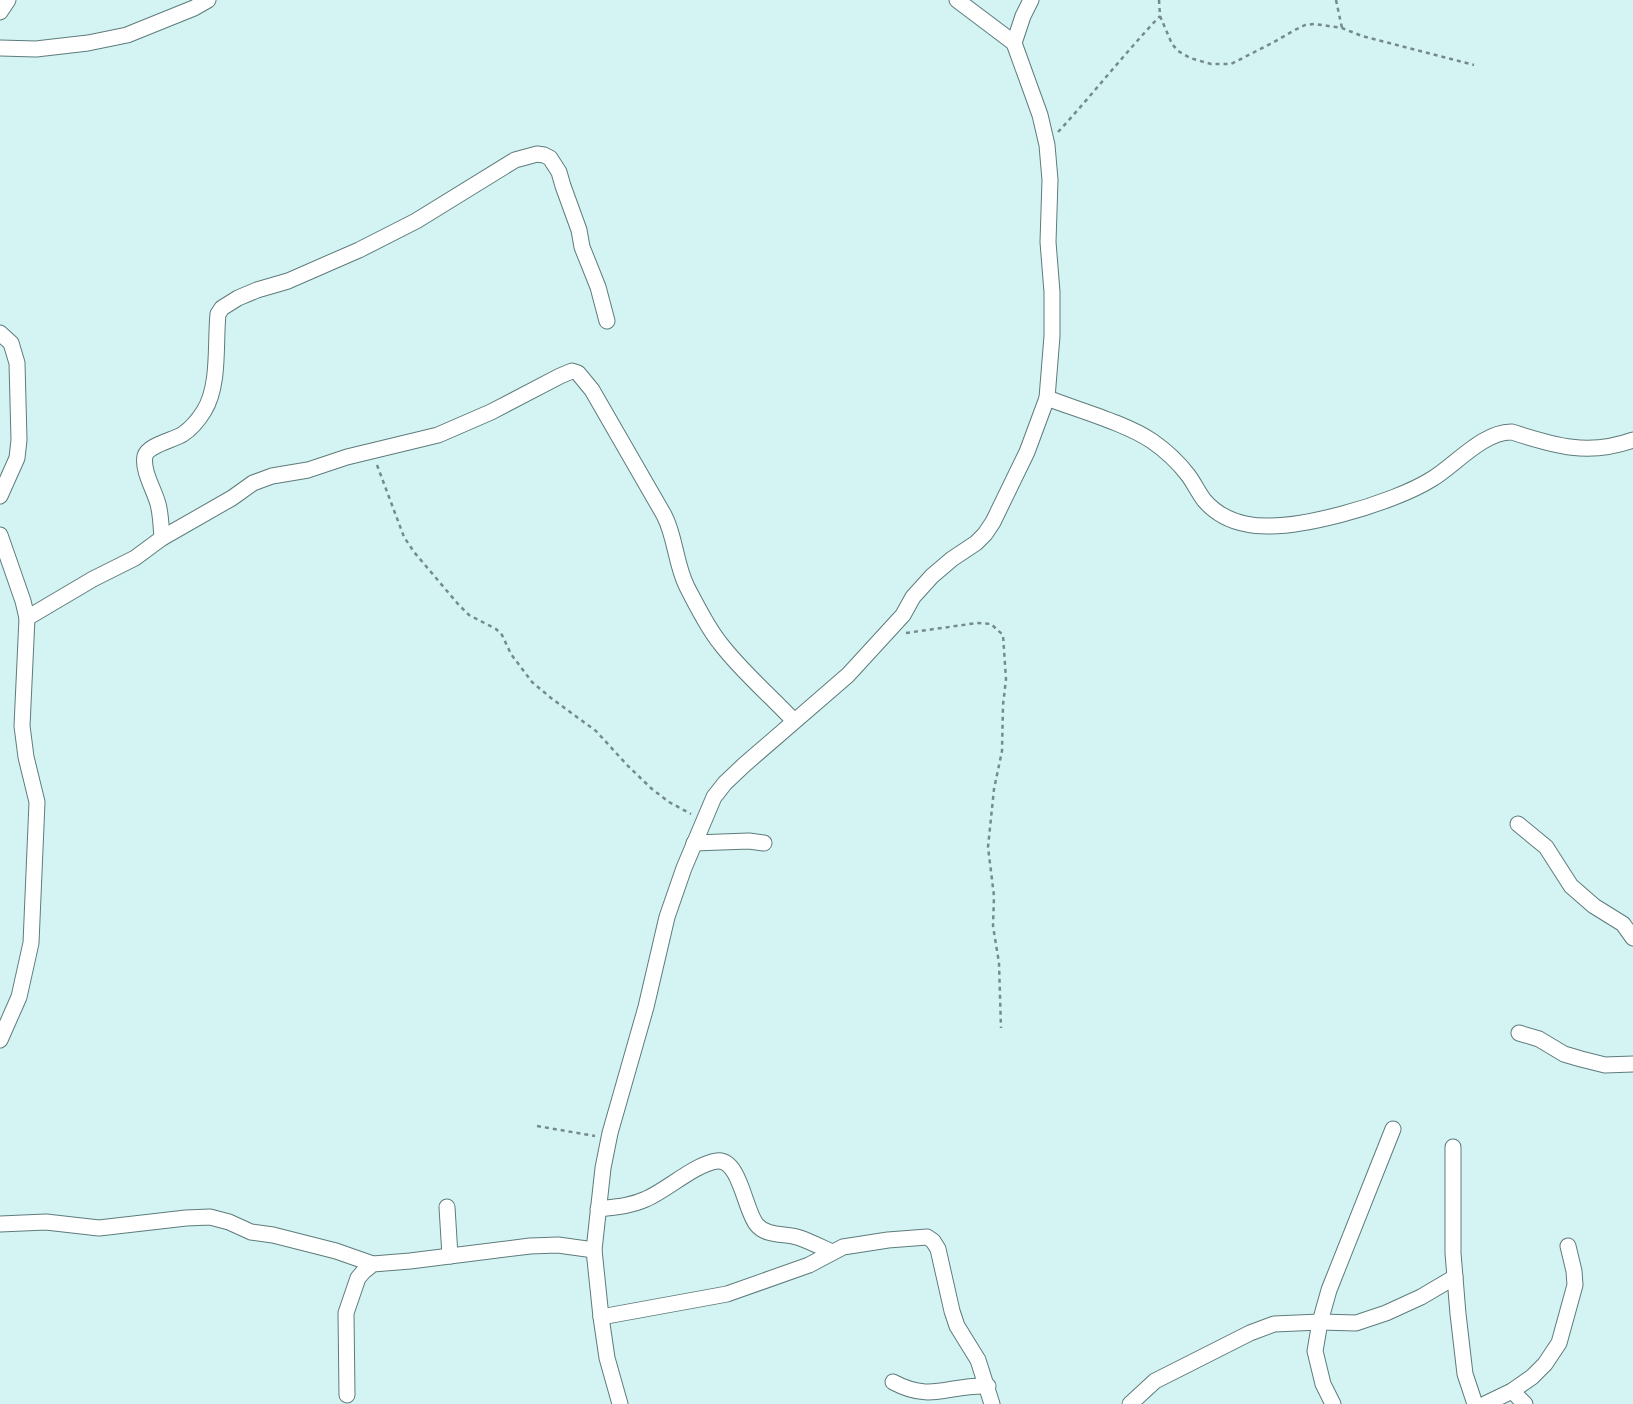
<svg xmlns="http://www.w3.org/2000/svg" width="1633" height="1404" font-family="'Fira Sans',sans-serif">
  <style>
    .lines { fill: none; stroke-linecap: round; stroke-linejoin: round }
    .minor-casing { stroke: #5e7b7b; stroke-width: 17 }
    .path { stroke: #758b8b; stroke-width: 2.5; stroke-dasharray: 4 4; stroke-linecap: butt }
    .minor { stroke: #fff; stroke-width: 15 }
  </style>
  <rect width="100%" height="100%" fill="#d4f4f4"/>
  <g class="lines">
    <defs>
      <g id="minor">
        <path d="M957,0L1014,43"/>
        <path d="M0,12L8,0"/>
        <path d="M0,48L36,49L88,43L127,35L194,8L208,0"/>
        <path d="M0,333L11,343L17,363L19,440L17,458L0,496"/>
        <path d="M1047,398C1078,410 1125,423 1152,441C1165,450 1178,462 1188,475C1194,483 1198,492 1204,500C1215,513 1231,521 1246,524C1291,534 1394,503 1432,479C1455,465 1484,431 1512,432C1555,446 1589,456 1633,440"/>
        <path d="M0,535L23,601L27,618L22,726L26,757L37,802L31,943L19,997L0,1040"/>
        <path d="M162,538L232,498L253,483L272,476L308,470L347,457L438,435L491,412L560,376L572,371L578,373L592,390L664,515C676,538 675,563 687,587C697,606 707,627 720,643C742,672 770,695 794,721"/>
        <path d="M27,618L93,579L135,558L162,538C161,527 161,515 158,504C154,489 142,471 145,456C148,445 174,440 183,434C192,428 199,419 204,411C220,385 215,343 218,314L222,308L238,298L257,290L288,281L359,250L416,221L515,160L537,154L544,155L550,158L559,172L563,186L579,230L582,247L598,287L607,321"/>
        <path d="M1518,824L1546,847L1571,886L1594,906L1623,924L1633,938"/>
        <path d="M694,843L749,841L764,843"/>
        <path d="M1519,1033L1539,1039L1564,1054L1581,1059L1605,1065L1633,1064"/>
        <path d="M1453,1147V1253L1458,1314L1465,1374L1475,1404"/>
        <path d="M447,1207L450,1256"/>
        <path d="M598,1209C615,1207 631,1206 646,1199C667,1190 695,1164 717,1161C740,1158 745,1212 757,1225C767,1237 787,1233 800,1238C811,1242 821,1247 832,1252"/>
        <path d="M0,1224L46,1222L99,1228L186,1218L210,1217L229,1222L251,1232L273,1235L336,1251L373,1264"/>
        <path d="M601,1317L727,1294L809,1265L843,1247L888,1240L927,1237L933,1241L938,1249L952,1311L957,1326L978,1360L992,1404"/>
        <path d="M893,1382C932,1403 949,1384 988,1386"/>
        <path d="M1512,1391L1525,1404"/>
        <path d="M347,1395L346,1313L358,1278L364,1271L373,1264L410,1261L530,1246L558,1245L594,1250"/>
        <path d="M620,1404L607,1358L601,1317L594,1250L603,1168L610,1133L646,1007L667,917L684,868L714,797L725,783L744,765L848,675L903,615L913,597L932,576L952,559L976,543L985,534L993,522L1027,452L1047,398L1052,336V292L1048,242L1050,180L1047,145L1040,115L1014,43L1023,16L1031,0"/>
        <path d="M1130,1404L1155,1381L1250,1333L1274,1324L1320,1322L1356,1323L1386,1313L1421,1297L1455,1277"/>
        <path d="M1333,1404L1323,1384L1315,1351L1320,1322L1329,1290L1393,1129"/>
        <path d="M1485,1404L1512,1391L1532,1377L1545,1364L1559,1343L1575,1285L1574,1271L1568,1246"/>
      </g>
    </defs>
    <!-- minor casing -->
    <use href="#minor" class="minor-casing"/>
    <!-- path -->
    <g class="path">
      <path d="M1159,0L1160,16L1172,44L1178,51L1190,58L1211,64H1231L1274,42L1293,31L1305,25L1315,24L1342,28L1362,36L1474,65"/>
      <path d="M1336,0L1342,28"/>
      <path d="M1058,132C1093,94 1124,54 1160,16"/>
      <path d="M377,465L404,537L414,552L458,604L469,615L496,629L502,635L511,654L532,682L551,698L596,731L628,766L652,789L669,802L691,814"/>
      <path d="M906,633L977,623L991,624L1003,635L1006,679L1003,705L1002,751L994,789L988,847L994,896L993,926L999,963L1001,1028"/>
      <path d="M537,1126L595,1136"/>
    </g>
    <!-- minor -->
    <use href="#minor" class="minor"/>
  </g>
</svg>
